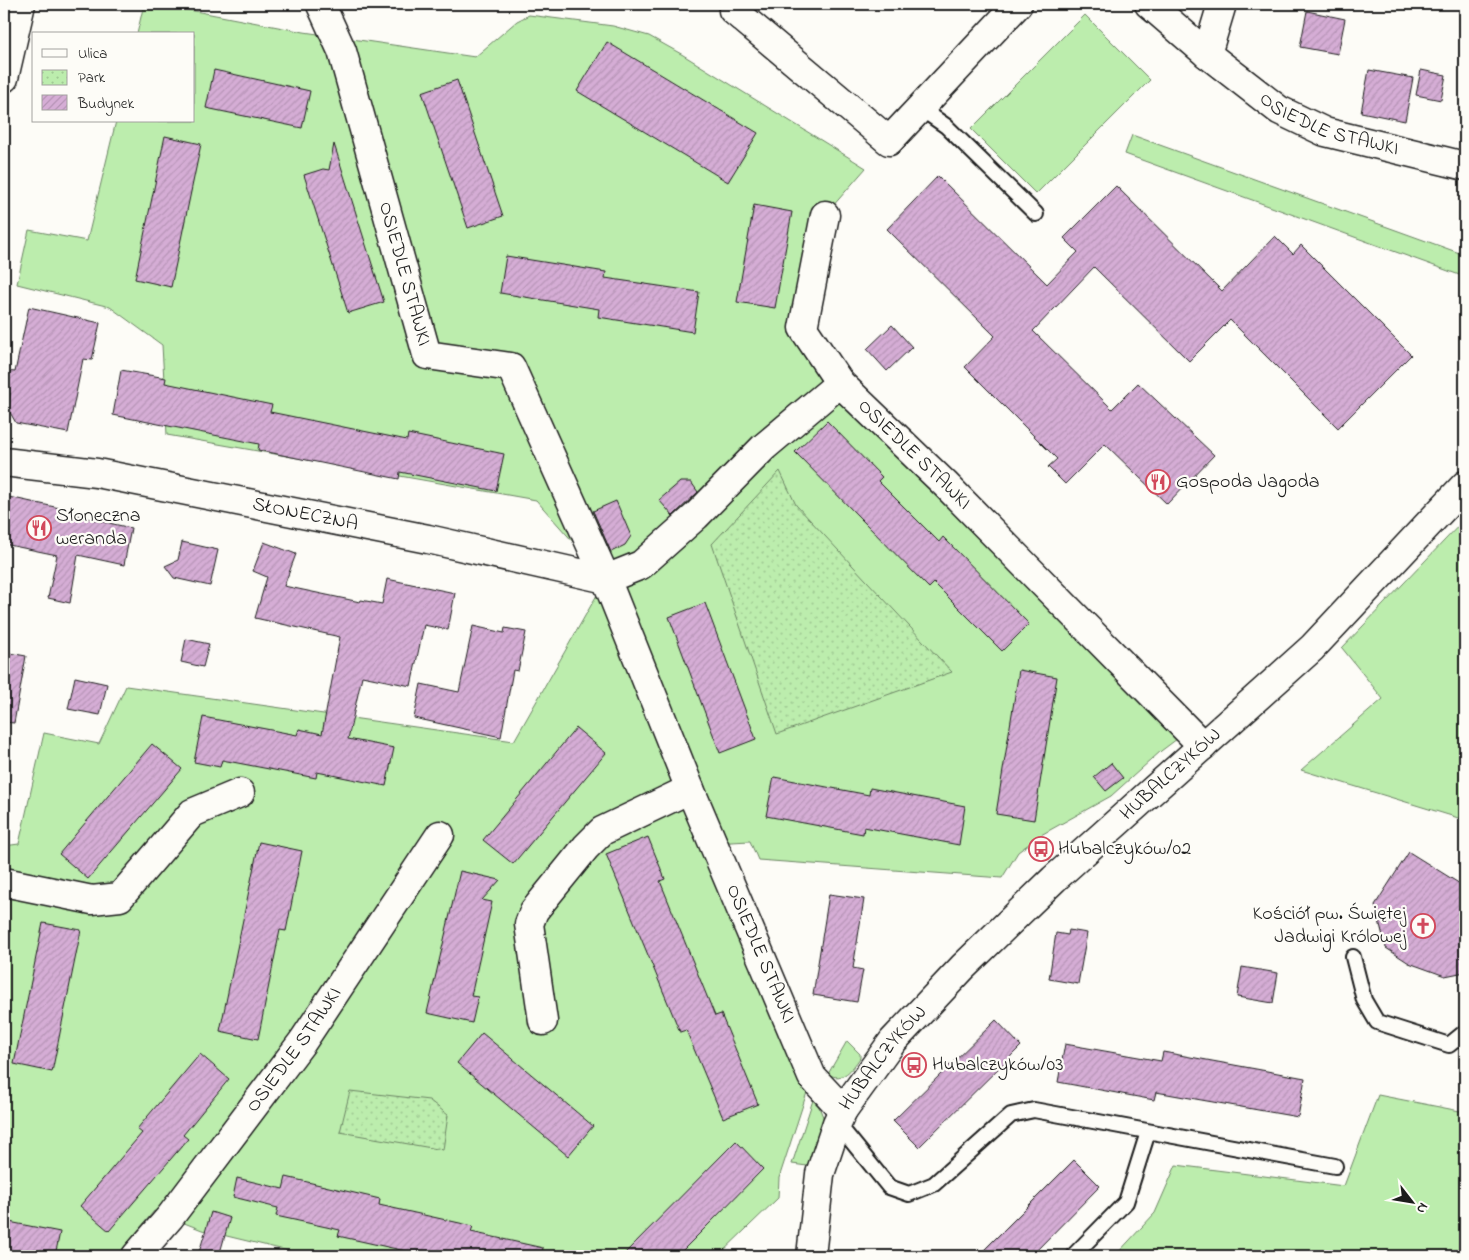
<svg xmlns="http://www.w3.org/2000/svg" width="1469" height="1260" font-family="'Indie Flower',sans-serif">
  <style>
    .grass { fill: #bcedad; stroke: #6c8464 }
    .park { fill: url(#park-dots); stroke: #6c8464 }
    .building { fill: url(#building-hatch); stroke: #1c1c1c }
    .lines { fill: none; stroke-linecap: round; stroke-linejoin: round }
    .lane-casing { stroke: #1c1c1c; stroke-width: 18 }
    .street-casing { stroke: #1c1c1c; stroke-width: 31 }
    .secondary-casing { stroke: #1c1c1c; stroke-width: 31 }
    .lane { stroke: #fdfcf7; stroke-width: 14 }
    .street { stroke: #fdfcf7; stroke-width: 28 }
    .secondary { stroke: #fdfcf7; stroke-width: 28 }
    .labels { text-anchor: middle; dominant-baseline: central; stroke-width: 4.5; stroke-linejoin: round; paint-order: stroke }
    .street-label { font-size: 20px; fill: #1c1c1c; stroke: #fdfcf7 }
    .poi-label { font-size: 20px; fill: #1c1c1c; stroke: #fdfcf7; text-anchor: start }
  </style>
  <defs>
    <pattern id="park-dots" width="8" height="8" patternUnits="userSpaceOnUse" patternTransform="scale(1.25)"><rect width="8" height="8" fill="#bcedad"/><path d="M2 2h.1M6 6h.1" fill="none" stroke="#a1cb94" stroke-width="1.8" stroke-linecap="round"/></pattern>
    <pattern id="building-hatch" width="6" height="6" patternUnits="userSpaceOnUse" patternTransform="scale(1.25)"><rect width="6" height="6" fill="#d5add5"/><path d="M-1 1l2-2M0 6l6-6M5 7l2-2" fill="none" stroke="#b694b6"/></pattern>
  </defs>
  <rect width="100%" height="100%" fill="#fdfcf7"/>
  <filter id="ink" filterUnits="userSpaceOnUse"><feTurbulence type="fractalNoise" baseFrequency=".02" numOctaves="2"/><feDisplacementMap in="SourceGraphic" scale="10" xChannelSelector="R" yChannelSelector="G"/><feConvolveMatrix kernelMatrix="1 2 1 2 8 2 1 2 1" color-interpolation-filters="sRGB"/></filter>
  <g filter="url(#ink)">
    <!-- grass -->
    <g class="grass">
      <path d="M144,4H158L304,32L475,57L517,21L529,15L613,26L649,36L683,55L866,168L825,215L803,328L1189,730L1161,751L1111,796L1041,835L1018,852L1002,878L758,860L750,841L713,843L812,1077L779,1178L778,1198L718,1256H309L202,1230L154,1211L117,1256H4V897L13,899L12,882L4,863V846L19,844L44,733L99,744L126,686L514,741L606,579L536,500L167,435L162,345L110,307L17,284L29,230L87,241L116,121H194V34H137Z"/>
      <path d="M1085,15L1150,80L1036,194L971,129Z"/>
      <path d="M1132,135L1465,255V277L1125,154Z"/>
      <path d="M1465,519V820L1301,770L1383,699L1342,648Z"/>
      <path d="M847,1041L860,1054V1058C852,1069 843,1083 828,1074Z"/>
      <path d="M1378,1095L1465,1112V1256H1115L1155,1213L1176,1165L1344,1186Z"/>
      <path d="M813,1100L819,1107L824,1119L811,1163L807,1166L792,1164Z"/>
    </g>
    <!-- park -->
    <g class="park">
      <path d="M780,471L796,505L952,672L777,734L712,544Z"/>
      <path d="M350,1091L429,1100L448,1115L443,1150L340,1132Z"/>
    </g>
    <!-- building -->
    <g class="building">
      <path d="M1307,11L1345,19L1338,54L1300,47Z"/>
      <path d="M607,42L758,133L728,182L577,91Z"/>
      <path d="M214,70L310,91L302,128L206,108Z"/>
      <path d="M1369,70L1413,78L1405,121L1361,112Z"/>
      <path d="M1421,70L1446,75L1441,100L1416,95Z"/>
      <path d="M457,80L503,216L468,228L422,92Z"/>
      <path d="M165,136L201,144L171,287L135,279Z"/>
      <path d="M334,144L384,302L348,313L304,175L323,169L329,170Z"/>
      <path d="M938,176L1047,284L1078,252L1064,238L1116,186L1222,291L1275,236L1293,254L1301,245L1411,355L1338,428L1230,320L1189,361L1094,267L1033,331L1112,409L1138,383L1214,455L1167,504L1105,444L1065,484L1048,467L1057,459L965,367L995,336L887,229Z"/>
      <path d="M754,205L792,212L775,308L737,302Z"/>
      <path d="M506,256L606,272L605,278L699,292L693,332L598,317L599,309L500,293Z"/>
      <path d="M29,307L100,323L92,360L83,359L68,433L16,423L8,409L10,393L4,391V371L15,372Z"/>
      <path d="M892,325L912,347L887,371L867,349Z"/>
      <path d="M121,370L166,378L165,383L272,405L270,412L407,440L408,434L504,454L496,491L400,472L399,479L258,450L259,444L113,415Z"/>
      <path d="M827,421L882,477L878,481L939,542L943,537L1029,624L1002,651L934,583L929,588L795,452Z"/>
      <path d="M680,482H691L698,492L673,516L659,500Z"/>
      <path d="M4,496L78,512V516L131,528L124,565L78,555L70,603L48,598L57,555L4,544Z"/>
      <path d="M616,501L631,536L625,545L611,552L593,511Z"/>
      <path d="M182,542L218,550L210,586L174,578L165,566L178,560Z"/>
      <path d="M264,542L296,554L284,586L360,602L361,600L382,604L387,579L455,593L448,630L424,625L411,686L362,676L348,739L394,748L386,786L317,772L316,778L222,760L220,767L194,762L203,717L297,735L299,729L322,734L340,637L255,618L267,577L253,571Z"/>
      <path d="M705,603L756,739L720,753L669,617Z"/>
      <path d="M473,626L504,633L505,628L526,632L518,671L513,670L501,737L414,718L421,684L459,692Z"/>
      <path d="M186,639L209,644L203,667L181,662Z"/>
      <path d="M4,652L26,656L14,723L4,722Z"/>
      <path d="M1019,670L1057,677L1034,820L996,814Z"/>
      <path d="M75,677L107,684L100,715L68,709Z"/>
      <path d="M576,728L606,753L513,864L483,840Z"/>
      <path d="M152,744L182,769L88,879L59,854Z"/>
      <path d="M1111,763L1123,778L1106,791L1094,777Z"/>
      <path d="M774,777L869,795L870,788L965,806L959,845L864,827L863,834L766,816Z"/>
      <path d="M648,837L665,879L660,881L715,1016L721,1014L758,1104L723,1118L686,1030L680,1032L606,854Z"/>
      <path d="M259,842L302,851L286,931L280,930L258,1039L220,1031Z"/>
      <path d="M1409,852L1465,887V972L1445,976L1409,963L1386,948L1375,905Z"/>
      <path d="M460,871L500,880L482,900L492,902L471,996L478,997L472,1023L427,1013Z"/>
      <path d="M829,894L864,899L853,968L863,970L857,1002L813,995Z"/>
      <path d="M43,923L81,930L52,1072L14,1064Z"/>
      <path d="M1069,930L1087,933L1078,984L1049,979L1056,933L1068,935Z"/>
      <path d="M1242,967L1278,973L1273,1003L1237,997Z"/>
      <path d="M996,1020L1021,1046L919,1147L893,1121Z"/>
      <path d="M482,1033L593,1126L568,1156L457,1063Z"/>
      <path d="M1065,1044L1161,1061L1163,1052L1305,1078L1298,1117L1156,1092L1154,1100L1058,1082Z"/>
      <path d="M200,1054L229,1079L183,1135L188,1139L109,1231L80,1206L142,1133L137,1129Z"/>
      <path d="M736,1141L763,1169L707,1226L677,1256H622Z"/>
      <path d="M1074,1160L1100,1186L1031,1256H978Z"/>
      <path d="M286,1177L380,1199L379,1205L473,1226L471,1232L543,1248L542,1256H428L338,1236L340,1230L276,1216L278,1208L233,1197L237,1178L283,1189Z"/>
      <path d="M211,1212L230,1218L219,1256H198Z"/>
      <path d="M4,1221L60,1232L55,1256H4Z"/>
    </g>
    <g class="lines">
      <defs>
        <g id="lane">
          <path d="M920,108L946,126L1036,214"/>
          <path d="M1353,957L1364,1000L1377,1022L1449,1045L1465,1032"/>
          <path d="M837,1123L889,1187L909,1194L934,1184L1011,1115L1034,1110L1335,1166"/>
          <path d="M1073,1256L1126,1202L1148,1132"/>
        </g>
        <g id="street">
          <path d="M740,4L733,10L889,141L1018,4"/>
          <path id="s1" d="M1149,4L1207,54L1279,110L1325,132L1465,166"/>
          <path id="s2" d="M321,5L342,51L427,355L511,367L606,579"/>
          <path d="M1207,54L1222,4"/>
          <path d="M825,215L803,328L840,383"/>
          <path id="s3" d="M4,462L97,473L428,539L606,579"/>
          <path d="M4,882L92,900L120,897L192,813L240,793"/>
          <path d="M543,1021L529,924L534,911L586,847L602,831L690,789"/>
          <path id="s4" d="M843,1110L812,1077L690,789L606,579L641,565L696,516L764,447L840,383L945,484L1203,746"/>
          <path id="s5" d="M136,1256L170,1217L303,1041L440,835"/>
        </g>
        <g id="secondary">
          <path d="M4,78L21,4"/>
          <path id="s6" d="M811,1256L820,1174L837,1123L843,1110L893,1041L963,967L1054,879L1312,648L1465,485"/>
        </g>
      </defs>
      <!-- lane casing -->
      <use href="#lane" class="lane-casing"/>
      <!-- street casing -->
      <use href="#street" class="street-casing"/>
      <!-- secondary casing -->
      <use href="#secondary" class="secondary-casing"/>
      <!-- lane -->
      <use href="#lane" class="lane"/>
      <!-- street -->
      <use href="#street" class="street"/>
      <!-- secondary -->
      <use href="#secondary" class="secondary"/>
    </g>
  </g>
  <!-- icons -->
  <defs>
    <symbol id="restaurant-ring" viewBox="-11 -11 22 22"><circle r="9.5" fill="#fdfcf7" stroke="#d1495b" stroke-width="1.5"/><path d="M-5-6h1v4h1v-4h1v4h1v-4h1v5L-1.5 .5V6h-2V.5L-5-1ZM5-6V6H3V1.5H1.5Q1.5-4 5-6Z" fill="#d1495b"/></symbol>
    <symbol id="bus-ring" viewBox="-11 -11 22 22"><circle r="9.5" fill="#fdfcf7" stroke="#d1495b" stroke-width="1.5"/><path d="M-5-6H5V4H4V6H2V4H-2V6H-4V4H-5ZM-3.5-4V0h7V-4ZM-3.5 1.2v1.5H-2V1.2ZM2 1.2v1.5H3.5V1.2Z" fill="#d1495b"/></symbol>
    <symbol id="church-ring" viewBox="-11 -11 22 22"><circle r="9.5" fill="#fdfcf7" stroke="#d1495b" stroke-width="1.5"/><path d="M-1.2-6h2.4v3.5h3.3v2.4h-3.3V6h-2.4V-.1h-3.3v-2.4h3.3Z" fill="#d1495b"/></symbol>
  </defs>
  <g fill-rule="evenodd">
    <use href="#restaurant-ring" x="1144" y="468" width="28" height="28"/>
    <use href="#restaurant-ring" x="25" y="514" width="28" height="28"/>
    <use href="#bus-ring" x="1027" y="835" width="28" height="28"/>
    <use href="#church-ring" x="1409" y="912" width="28" height="28"/>
    <use href="#bus-ring" x="900" y="1051" width="28" height="28"/>
  </g>
  <g class="labels">
    <!-- street labels -->
    <g class="street-label">
      <text stroke="none"><textPath href="#s1" startOffset="220">OSIEDLE STAWKI</textPath></text>
      <text stroke="none"><textPath href="#s2" startOffset="282">OSIEDLE STAWKI</textPath></text>
      <text stroke="none"><textPath href="#s4" startOffset="995">OSIEDLE STAWKI</textPath></text>
      <text stroke="none"><textPath href="#s3" startOffset="306">SŁONECZNA</textPath></text>
      <text stroke="none"><textPath href="#s6" startOffset="621">HUBALCZYKÓW</textPath></text>
      <text transform="translate(760 954) rotate(67)">OSIEDLE STAWKI</text>
      <text stroke="none"><textPath href="#s5" startOffset="260">OSIEDLE STAWKI</textPath></text>
      <text stroke="none"><textPath href="#s6" startOffset="216">HUBALCZYKÓW</textPath></text>
    </g>
    <!-- poi labels -->
    <g class="poi-label">
      <text x="1176" y="482">Gospoda Jagoda</text>
      <text x="56" y="516">Słoneczna<tspan x="56" dy="23">weranda</tspan></text>
      <text x="1058" y="849">Hubalczyków/02</text>
      <text x="1406" y="914" text-anchor="end">Kościół pw. Świętej<tspan x="1406" dy="23">Jadwigi Królowej</tspan></text>
      <text x="932" y="1065">Hubalczyków/03</text>
    </g>
  </g>
  <!-- margin -->
  <rect width="1469" height="1260" fill="none" stroke="#fdfcf7" stroke-width="20"/>
  <rect x="10" y="10" width="1449" height="1240" fill="none" stroke="#1c1c1c" stroke-width="2" filter="url(#ink)"/>
  <!-- legend -->
  <rect x="32" y="32" width="162" height="90" fill="#fdfcf7" stroke="#a3a29f"/>
  <rect x="42" y="49" width="25" height="8" fill="#fdfcf7" stroke="#a3a29f"/>
  <text x="78" y="58" font-size="15" fill="#1c1c1c">Ulica</text>
  <rect x="42" y="70" width="25" height="15" fill="url(#park-dots)" stroke="#a3a29f"/>
  <text x="78" y="82" font-size="15" fill="#1c1c1c">Park</text>
  <rect x="42" y="95" width="25" height="15" fill="url(#building-hatch)" stroke="#a3a29f"/>
  <text x="78" y="108" font-size="15" fill="#1c1c1c">Budynek</text>
  <!-- north arrow -->
  <g transform="translate(1412 1202) rotate(121)" stroke="#fdfcf7" stroke-width="4" paint-order="stroke">
  <path d="M0-4L9 19L0 12L-9 19Z" fill="#1c1c1c"/>
  <text y="-8" font-size="14" font-weight="bold" text-anchor="middle" fill="#1c1c1c">N</text>
  </g>
</svg>
